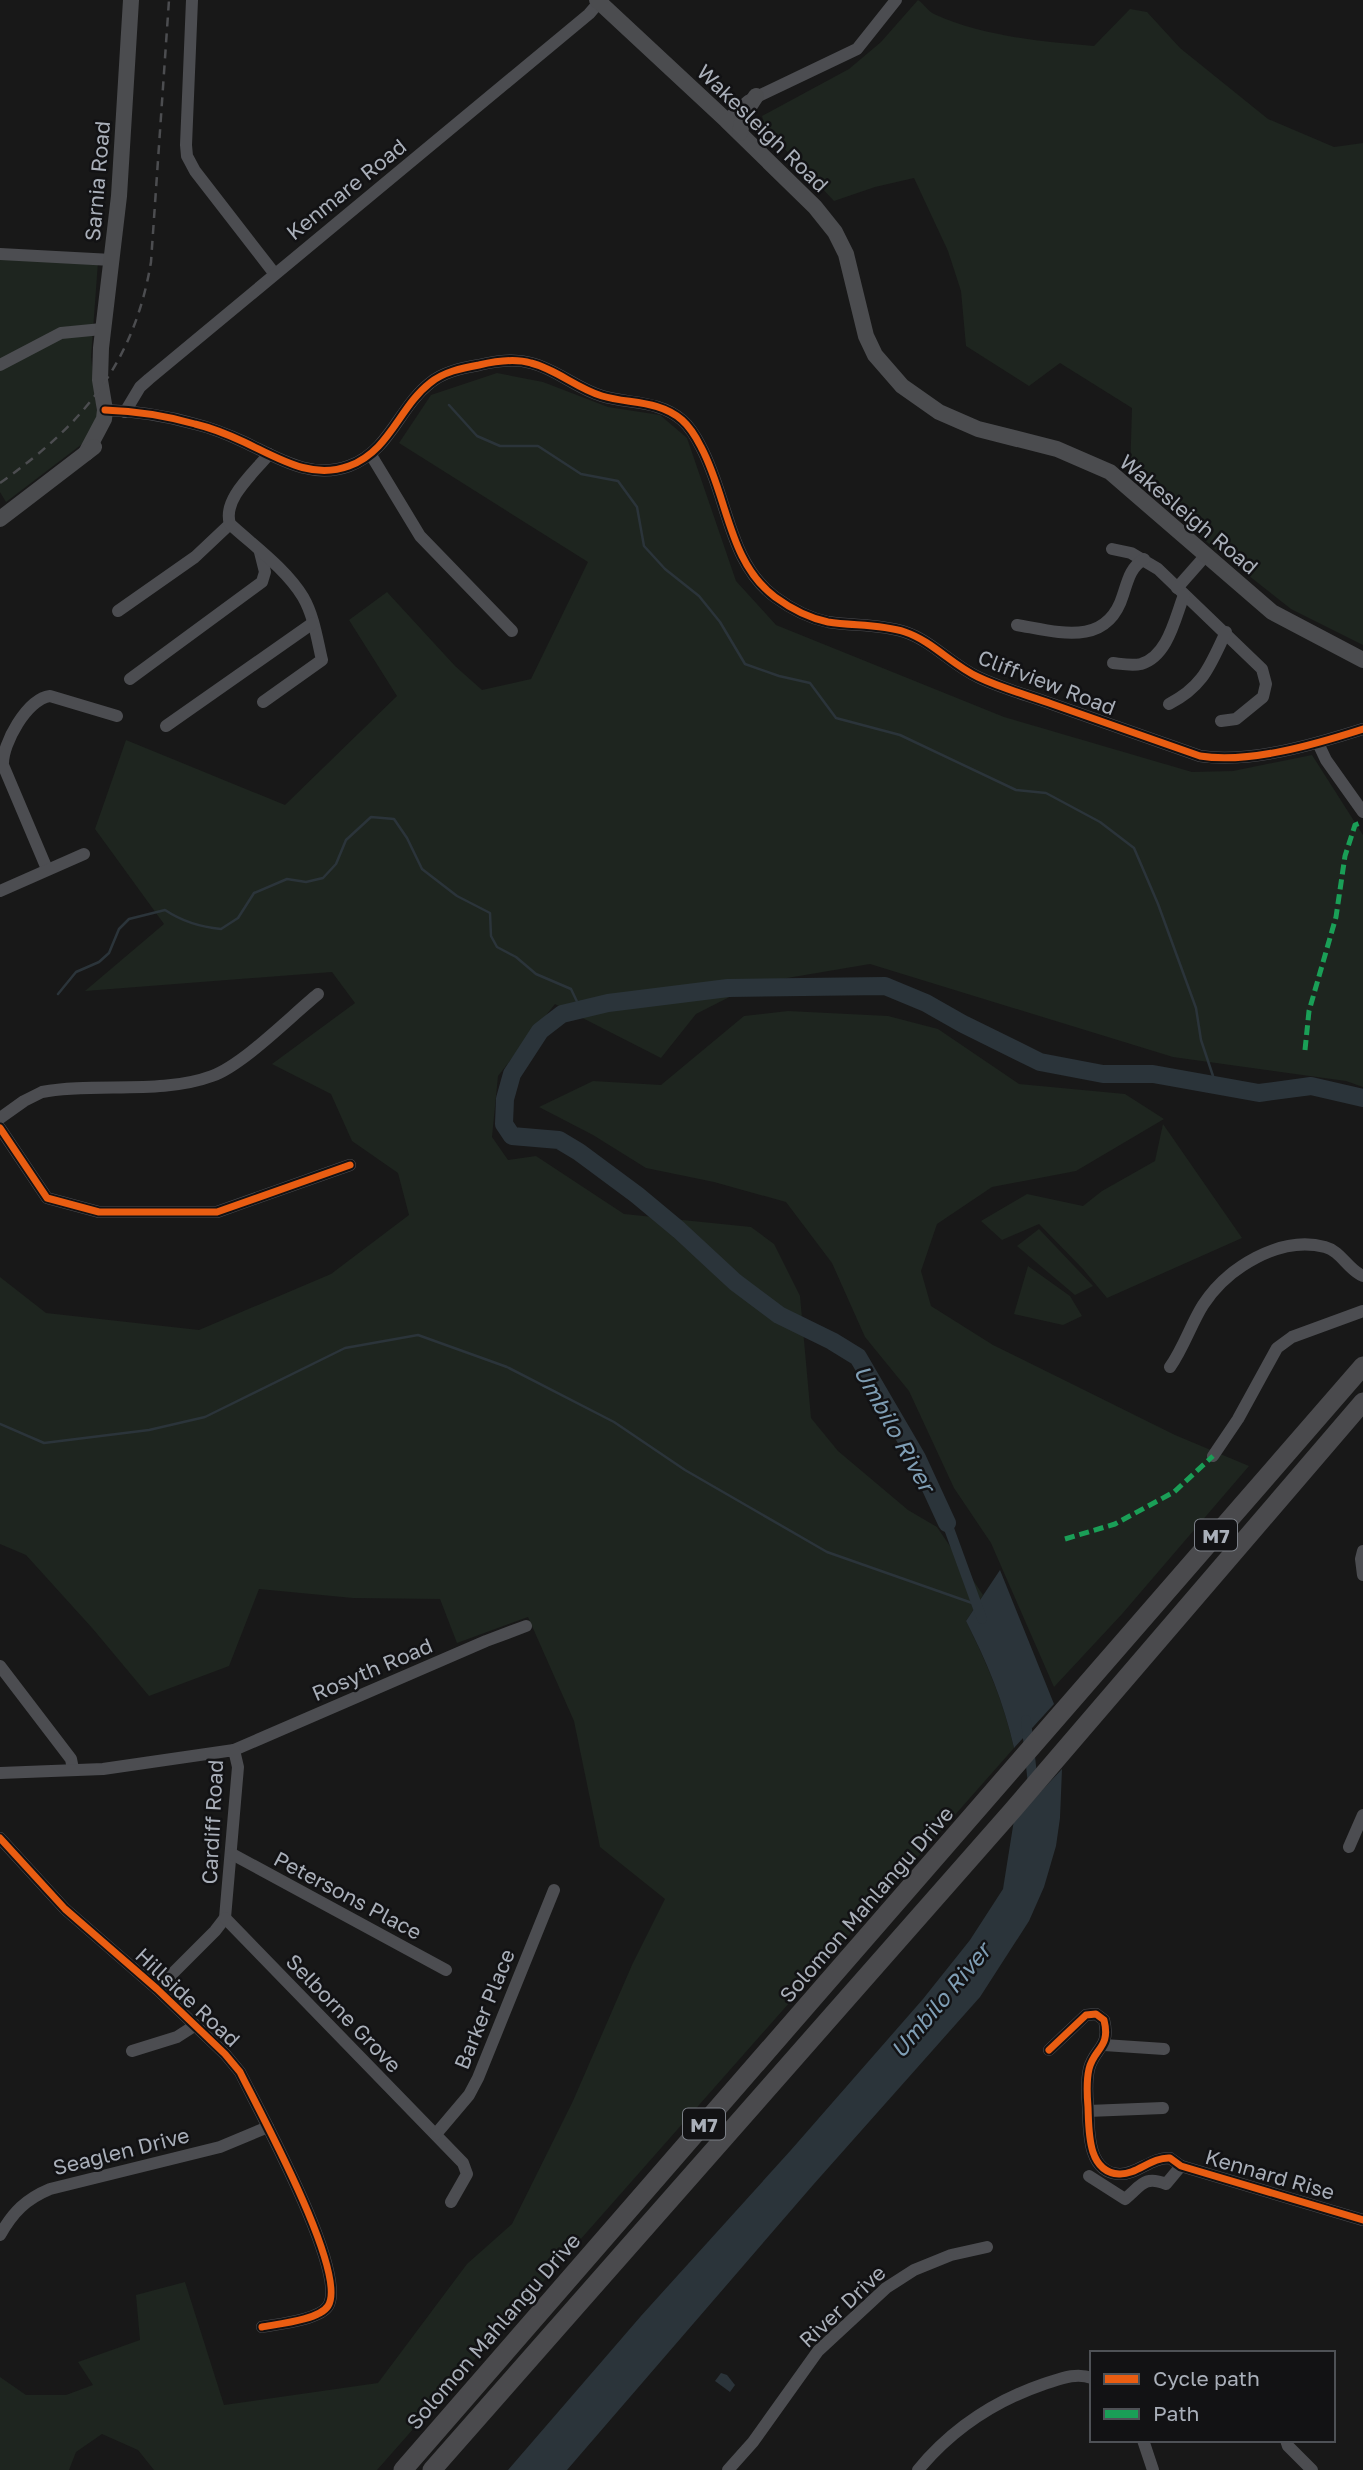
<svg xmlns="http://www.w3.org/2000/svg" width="1363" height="2470" font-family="'Golos Text',sans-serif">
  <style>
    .green { fill: #1e251f }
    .water { fill: #2b343a }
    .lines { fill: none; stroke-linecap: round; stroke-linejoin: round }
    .stream { stroke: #2b343a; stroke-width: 2.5 }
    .canal { stroke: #2b343a; stroke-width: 10 }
    .river { stroke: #2b343a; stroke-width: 18 }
    .minor { stroke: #4c4d51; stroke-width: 12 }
    .secondary { stroke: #4b4c4f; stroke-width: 16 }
    .trunk { stroke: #4a4a4d; stroke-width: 19 }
    .rail { stroke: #4c4d50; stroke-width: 2.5; stroke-dasharray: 9 7; stroke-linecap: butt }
    .quiet { stroke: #1a9f57; stroke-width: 5; stroke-dasharray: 10 5; stroke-linecap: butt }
    .cycleway-casing { stroke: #121214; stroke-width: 11 }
    .cycleway { stroke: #e95d12; stroke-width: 7 }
    .labels { text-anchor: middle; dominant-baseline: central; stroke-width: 5; stroke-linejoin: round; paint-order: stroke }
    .shield { fill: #121214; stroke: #7c8088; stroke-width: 2 }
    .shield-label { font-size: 19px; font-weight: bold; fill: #a9afb9 }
    .street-label { font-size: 21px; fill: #a9afb9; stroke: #121214 }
    .water-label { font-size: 23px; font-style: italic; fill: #7f9eb5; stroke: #121214 }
  </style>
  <rect width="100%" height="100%" fill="#181818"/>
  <!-- green -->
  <g class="green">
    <path d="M918,0C923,3 928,11 934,14C982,36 1042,42 1094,46L1130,9L1147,12L1180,48L1268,119L1334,147L1363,143V645L1291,609L1216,550L1130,474L1132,408L1060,363L1029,386L966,346L961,291L948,251L914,178L875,187L834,201L766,129L762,116L849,69L881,42Z"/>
    <path d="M0,256L98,262L91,357L98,420L86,441L6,502L0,492Z"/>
    <path d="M497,373L543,382L608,407L660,415L687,438L736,581L776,625L1004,717L1192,772L1233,771L1312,755L1363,835V1087L1346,1081L1173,1057L870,964L757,983L696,1014L661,1058L555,1004L498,1076L492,1137L508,1160L536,1156L624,1214L751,1227L774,1244L800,1296L811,1418L838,1451L908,1510L937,1527L983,1595L966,1621C987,1663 1004,1703 1014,1748L377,2470H154L138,2450L102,2434L76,2452L69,2470H0V2377L26,2395H66L93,2385L78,2362L140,2340L136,2295L185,2282L224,2405L378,2383L467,2264L512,2224L573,2101L632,1965L665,1899L600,1847L574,1721L528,1617L457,1643L440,1599L353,1598L259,1589L229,1666L149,1696L93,1629L26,1555L0,1544V1277L46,1313L199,1330L331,1274L409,1215L398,1173L352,1141L331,1094L272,1064L355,1003L332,972L85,991L164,924L95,829L126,740L285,805L397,696L349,620L387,592L455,666L482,690L531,679L588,562L399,443L431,395Z"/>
    <path d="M788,1011L888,1016L938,1029L1019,1084L1125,1094L1164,1119L1076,1171L992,1187L937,1224L921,1271L931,1306L993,1345L1175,1435L1249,1466L1122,1614L1054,1687L991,1543L954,1488L909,1391L865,1337L832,1263L786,1202L714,1182L646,1168L593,1135L539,1107L593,1081L661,1085L744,1016Z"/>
    <path d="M1163,1124L1242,1238L1107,1298L1083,1269L1039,1224L1002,1240L981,1221L1027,1194L1083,1206L1102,1191L1155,1161Z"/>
    <path d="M1039,1229L1093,1286L1075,1295L1017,1246Z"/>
    <path d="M1028,1266L1070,1296L1082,1316L1063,1325L1014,1314Z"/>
  </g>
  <!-- water -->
  <g class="water">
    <path d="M1000,1570L1054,1704L1014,1748C1004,1703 987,1662 966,1621Z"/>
    <path d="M1062,1769L1060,1818L1056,1846L1044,1887L1029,1921L980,1997L813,2185L567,2470H508L641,2316L791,2150L923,1999L970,1940L1003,1889L1014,1820Z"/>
    <path d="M721,2373L727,2375L735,2385L730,2392L715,2381Z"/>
  </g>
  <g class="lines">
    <!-- stream -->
    <g class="stream">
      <path d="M449,405L477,436L500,446H538L581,474L618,481L637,507L644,546L665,569L699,596L720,622L745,664L779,676L810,683L836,718L900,735L1016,790L1046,793L1100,822L1134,848L1158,904L1196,1008L1201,1040L1216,1085"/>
      <path d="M58,994L76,972L99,962L109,953L119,929L129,919L165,910C183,922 200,927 221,929L238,918L254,893L287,879L306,882L323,878L336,864L346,840L371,817L394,819L407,838L422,869L457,896L490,913L491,936L497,947L516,957L536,974L571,989L581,1010"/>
      <path d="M0,1424L44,1443L149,1430L205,1417L345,1348L418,1335L507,1367L614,1422L685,1470L827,1552L975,1604"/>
    </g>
    <!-- canal -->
    <g class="canal">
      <path d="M947,1523L982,1619"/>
      <path d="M1026,1720L1033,1784"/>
    </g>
    <!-- river -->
    <path class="river" d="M947,1523L917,1458L858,1357L832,1341L779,1315L735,1282L679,1230L637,1195L579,1152L559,1140L512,1136L504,1124L505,1099L512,1074L540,1031L562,1014L608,1003L728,988L885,986L926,1003L963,1024L1040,1062L1103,1074H1153L1259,1093L1311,1086L1363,1098"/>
    <!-- minor -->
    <g class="minor">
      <path d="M192,0L186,145L187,156L195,171L274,273"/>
      <path d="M726,120L748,101L857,49L896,0"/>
      <path d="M0,254L112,260"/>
      <path d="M0,365L61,333L102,329"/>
      <path d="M105,410C134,411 167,416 195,424C212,428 229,435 244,442C278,458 311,480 349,466C390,451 399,407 430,383C443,372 462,368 479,365C496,361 514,358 531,363C556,369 576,388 602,396C629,404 659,400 682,420C690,427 696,437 701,447C728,497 728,562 775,597C790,608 809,618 828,622C853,626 880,624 905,632C932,641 952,665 978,677C1001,688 1027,695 1052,704C1101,721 1151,739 1200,756C1249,764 1316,744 1363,729"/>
      <path d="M125,412L140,387L149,379L589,14L601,0"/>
      <path d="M371,455L420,536L512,631"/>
      <path d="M1112,549L1131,553L1158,569L1262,669L1266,684L1263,697L1236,719L1221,721"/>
      <path d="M1177,588L1207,554"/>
      <path d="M118,611L195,557L230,524"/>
      <path d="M1017,625C1058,632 1107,648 1123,595C1128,580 1130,568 1144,559"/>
      <path d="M1113,663C1122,664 1132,666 1141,664C1168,656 1175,618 1184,595"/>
      <path d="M130,679L262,582L265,572L260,552"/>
      <path d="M263,702L322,660C317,639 314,616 303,597C286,569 254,546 230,524C222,499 254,473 269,454"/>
      <path d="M1169,704C1204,686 1210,665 1226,632"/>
      <path d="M166,726L313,623"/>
      <path d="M1318,743L1326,760L1363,812"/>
      <path d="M47,869L3,765C2,744 27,699 50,696L117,716"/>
      <path d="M0,891L84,854"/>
      <path d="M0,1118L24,1101L42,1092C95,1082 161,1095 212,1076C243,1065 291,1016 318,994"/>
      <path d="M0,1128L47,1198L99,1212H217L350,1165"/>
      <path d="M1170,1367C1184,1347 1191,1324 1203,1305C1227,1268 1280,1235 1325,1247C1341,1251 1348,1270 1363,1276"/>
      <path d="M1213,1456L1238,1419L1277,1348L1292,1337L1363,1311"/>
      <path d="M1363,1551L1361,1559L1363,1575"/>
      <path d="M0,1666L71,1759L73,1769"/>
      <path d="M234,1750L486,1641L526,1626"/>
      <path d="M0,1773L103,1769L234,1750L238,1767L225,1918L215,1931L157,1989"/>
      <path d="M0,1838L65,1909L157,1989L225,2054L240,2072C258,2109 349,2274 328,2306C319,2320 278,2324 262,2327"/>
      <path d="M1349,1847L1363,1815"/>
      <path d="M232,1854L446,1970"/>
      <path d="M225,1918L463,2163L467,2174L451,2202"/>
      <path d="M1104,2045L1164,2049"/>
      <path d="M1049,2050L1086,2015L1096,2014L1104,2020C1111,2048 1094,2048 1089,2069C1086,2082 1087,2095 1088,2107C1089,2130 1087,2172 1119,2174C1137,2175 1151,2157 1170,2158L1181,2166L1363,2220"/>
      <path d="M132,2051L177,2037L194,2026"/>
      <path d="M1088,2111L1163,2108"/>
      <path d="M436,2134L469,2095L478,2078L554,1890"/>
      <path d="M1089,2176L1125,2199C1141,2186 1144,2175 1166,2184L1181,2166"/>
      <path d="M0,2235C13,2212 26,2199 50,2189L220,2147L268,2127"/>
      <path d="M1143,2440L1153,2470"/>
      <path d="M1286,2440L1288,2446L1312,2470"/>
      <path d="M728,2470L753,2442L818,2351L886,2288L914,2270L951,2255L987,2247"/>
      <path d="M918,2470C952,2429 994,2401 1044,2384C1060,2379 1075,2372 1092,2378"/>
    </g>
    <!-- secondary -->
    <g class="secondary">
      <path d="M597,0L726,120L815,207L835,232L846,254L866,336L875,355L902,386L939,412L978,429L1057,449L1110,472L1272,612L1363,660"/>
      <path d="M740,133L743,116L756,96"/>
      <path d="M86,453L104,419L105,410L100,380L101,348L119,196L131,0"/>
      <path d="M0,519L94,447"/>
    </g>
    <!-- trunk -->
    <g class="trunk">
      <path d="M403,2470L1363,1366"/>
      <path d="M432,2470L1012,1811L1363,1402"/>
    </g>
    <!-- rail -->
    <path class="rail" d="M0,483C82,425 134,364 151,262L169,0"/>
    <!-- quiet -->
    <g class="quiet">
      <path d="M1305,1050L1309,1011L1336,917L1345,856L1355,825L1363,822"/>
      <path d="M1065,1539L1115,1524L1174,1492L1213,1456"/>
    </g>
    <defs>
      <g id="cycleway">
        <path d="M105,410C134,411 167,416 195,424C212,428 229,435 244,442C278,458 311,480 349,466C390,451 399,407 430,383C443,372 462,368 479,365C496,361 514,358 531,363C556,369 576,388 602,396C629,404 659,400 682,420C690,427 696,437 701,447C728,497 728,562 775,597C790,608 809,618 828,622C853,626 880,624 905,632C932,641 952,665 978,677C1001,688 1027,695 1052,704C1101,721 1151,739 1200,756C1249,764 1316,744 1363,729"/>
        <path d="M0,1128L47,1198L99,1212H217L350,1165"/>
        <path d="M0,1838L65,1909L157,1989L225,2054L240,2072C258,2109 349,2274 328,2306C319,2320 278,2324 262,2327"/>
        <path d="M1049,2050L1086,2015L1096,2014L1104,2020C1111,2048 1094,2048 1089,2069C1086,2082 1087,2095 1088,2107C1089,2130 1087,2172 1119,2174C1137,2175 1151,2157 1170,2158L1181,2166L1363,2220"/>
      </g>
    </defs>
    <!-- cycleway casing -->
    <use href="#cycleway" class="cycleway-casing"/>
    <!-- cycleway -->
    <use href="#cycleway" class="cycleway"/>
  </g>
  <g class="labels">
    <!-- shield labels -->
    <g class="shield">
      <rect x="1195" y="1519.5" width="42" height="31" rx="5"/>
      <rect x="683" y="2108.5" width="42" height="31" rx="5"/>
    </g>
    <g class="shield-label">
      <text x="1216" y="1535">M7</text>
      <text x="704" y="2124">M7</text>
    </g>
    <!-- street labels -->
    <g class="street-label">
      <text transform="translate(763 128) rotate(44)">Wakesleigh Road</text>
      <text transform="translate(97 181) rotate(-85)">Sarnia Road</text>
      <text transform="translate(346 189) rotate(-39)">Kenmare Road</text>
      <text transform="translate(1189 514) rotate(40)">Wakesleigh Road</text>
      <text transform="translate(1047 682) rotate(21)">Cliffview Road</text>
      <text transform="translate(372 1669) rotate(-23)">Rosyth Road</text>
      <text transform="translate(212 1822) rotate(-87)">Cardiff Road</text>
      <text transform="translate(348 1895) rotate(28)">Petersons Place</text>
      <text transform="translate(866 1904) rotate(-49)">Solomon Mahlangu Drive</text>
      <text transform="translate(188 1997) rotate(43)">Hillside Road</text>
      <text transform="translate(484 2009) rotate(-68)">Barker Place</text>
      <text transform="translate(344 2013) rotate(46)">Selborne Grove</text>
      <text transform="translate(121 2151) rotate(-14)">Seaglen Drive</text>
      <text transform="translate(1270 2174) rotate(16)">Kennard Rise</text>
      <text transform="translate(842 2306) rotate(-43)">River Drive</text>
      <text transform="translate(493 2331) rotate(-49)">Solomon Mahlangu Drive</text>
    </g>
    <!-- water labels -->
    <g class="water-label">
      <text transform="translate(895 1428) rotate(61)">Umbilo River</text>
      <text transform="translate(940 2000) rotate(-50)">Umbilo River</text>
    </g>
  </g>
  <!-- legend -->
  <rect x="1090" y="2351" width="245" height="91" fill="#121214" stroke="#4e5156" stroke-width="2"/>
  <rect x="1104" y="2374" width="35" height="10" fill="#e95d12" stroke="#4e5156" stroke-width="2"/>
  <text x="1153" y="2386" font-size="21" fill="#a9afb9">Cycle path</text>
  <rect x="1104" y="2409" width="35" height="10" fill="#1a9f57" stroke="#4e5156" stroke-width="2"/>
  <text x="1153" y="2421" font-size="21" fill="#a9afb9">Path</text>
</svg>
